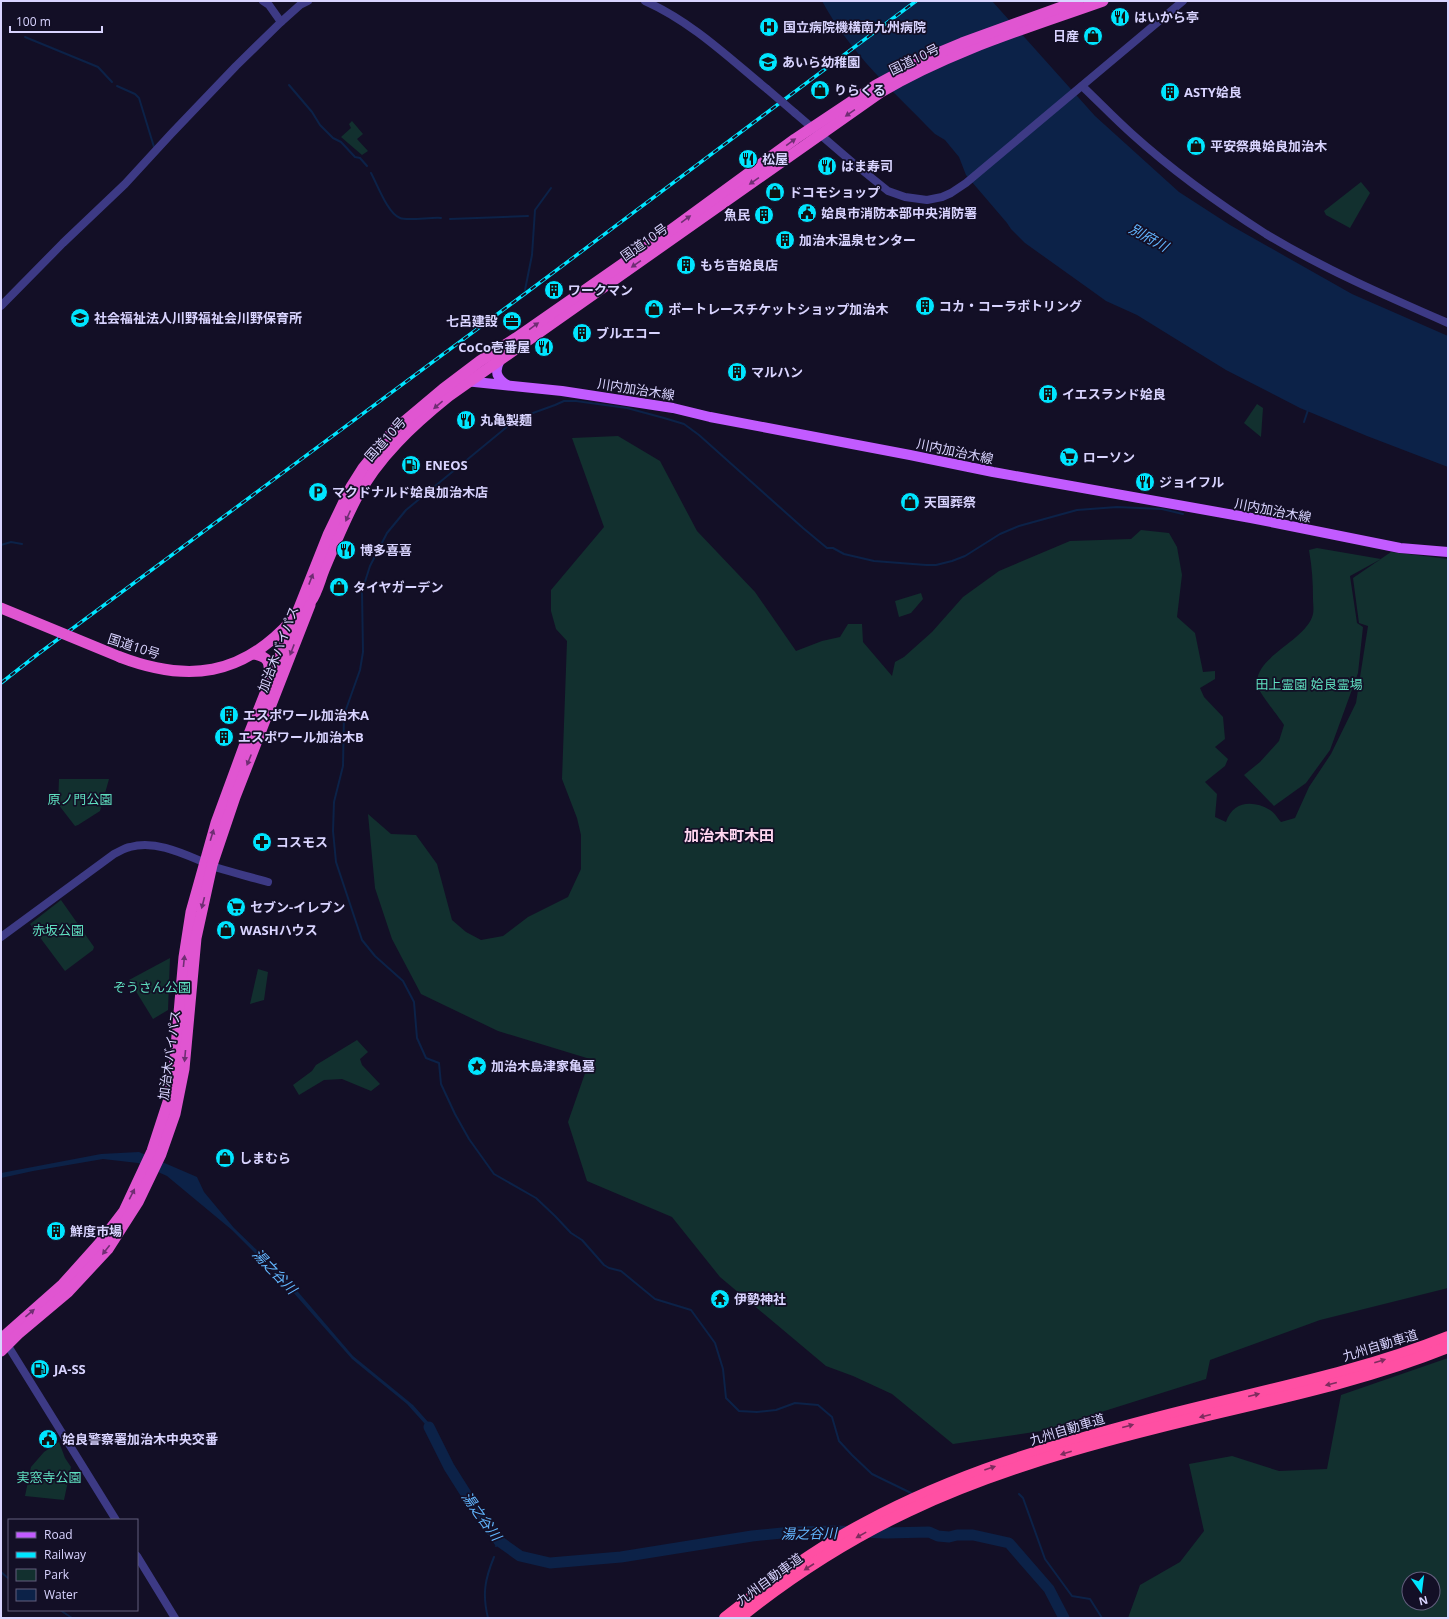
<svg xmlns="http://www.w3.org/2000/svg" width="1449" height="1619" font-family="'Open Sans','Noto Sans JP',sans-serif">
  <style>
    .green { fill: #12302f; fill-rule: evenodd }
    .water { fill: #0c2248 }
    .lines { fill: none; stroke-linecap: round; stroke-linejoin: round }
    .stream { stroke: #0c2248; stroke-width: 2 }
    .river { stroke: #0c2248; stroke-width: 11 }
    .tertiary { stroke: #3d3a85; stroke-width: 8 }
    .primary { stroke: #c25bff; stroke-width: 10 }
    .trunk { stroke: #e055d1; stroke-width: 11 }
    .motorway { stroke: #ff4fa3; stroke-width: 12 }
    .rail-casing { stroke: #00e5ff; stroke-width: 3.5 }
    .rail { stroke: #130f26; stroke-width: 2; stroke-dasharray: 6; stroke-linecap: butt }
    .tertiary-bridge { stroke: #3d3a85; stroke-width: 8 }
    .trunk-bridge { stroke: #e055d1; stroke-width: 11 }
    .oneway { fill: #6f2e73 }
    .oneway2 { fill: #7d2c5e }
    .labels { text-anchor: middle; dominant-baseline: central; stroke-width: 3.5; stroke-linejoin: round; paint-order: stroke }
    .poi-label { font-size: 13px; font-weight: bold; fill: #d9d4ff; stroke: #130f26; text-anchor: start }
    .street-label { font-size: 13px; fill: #d9d4ff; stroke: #130f26 }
    .park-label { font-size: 13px; fill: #5fe0c0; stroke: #130f26 }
    .water-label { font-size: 14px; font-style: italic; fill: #62b6ff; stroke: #130f26 }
    .quarter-label { font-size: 15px; font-weight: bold; fill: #ffd6f0; stroke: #130f26 }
  </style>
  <rect width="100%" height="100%" fill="#130f26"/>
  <!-- green -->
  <g class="green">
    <path d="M352,121L363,134L357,139L368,151L362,155L341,137L351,128L349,124Z"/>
    <path d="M1361,182L1370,193L1350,228L1326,215L1324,211Z"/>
    <path d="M1257,404L1263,408L1261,437L1244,423Z"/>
    <path d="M618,436L660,461L697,531L755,592L796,651L822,641L840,637L848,624H862L863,642L892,676L895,662L904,657L932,632L963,597L999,571L1070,541L1131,539L1141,530L1169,533L1177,547L1182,575L1177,617L1195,633L1203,672L1215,671V679L1200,688L1204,697L1223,717L1225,739L1215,747L1228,759L1225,766L1205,782L1217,794L1215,817L1226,822C1233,801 1253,800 1270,810C1275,813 1278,819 1281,822L1295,818L1309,787L1331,754L1356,703L1368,626L1359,623L1353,578L1391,552L1448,559V1288L1320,1320L1210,1360L1206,1379L1041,1431L953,1444L892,1394L853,1376L826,1366L720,1277L672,1217L587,1181L568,1122L590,1059L498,1031L421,994L392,939L375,888L368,814L391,834L416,835L437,864L452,920L466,932L481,940L503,936L528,917L568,897L581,869V835L577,818L562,779L567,641L556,629L551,611V590L604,527L572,438Z"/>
    <path d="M1317,548L1381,559L1350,576L1357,623L1363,627L1358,673L1330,750L1306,783L1274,806L1244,775L1260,762L1279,741L1284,725C1279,717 1260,694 1258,687C1250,658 1307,641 1313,614C1314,609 1313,603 1313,599C1313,582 1312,567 1309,550Z"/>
    <path d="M921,593L923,599L911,613L899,617L895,601Z"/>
    <path d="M59,779H109L100,811L78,825L75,826L58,804Z"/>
    <path d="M61,900L94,947L93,950L65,971L30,924Z"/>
    <path d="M170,958L168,1010L153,1019L129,980Z"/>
    <path d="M258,969L268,972L264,1000L250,1004Z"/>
    <path d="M357,1040L368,1052L360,1059L362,1065L380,1084L371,1091L342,1079L324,1080L299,1095L293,1085L312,1071L316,1065Z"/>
    <path d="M1448,1358V1618H1128L1140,1585L1180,1562L1204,1531L1189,1464L1232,1456L1279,1471L1327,1469L1341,1395ZM1409,1579H1433V1603H1409Z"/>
    <path d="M59,1442L65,1458L71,1467L64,1500L25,1496L31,1467L44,1452Z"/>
  </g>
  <!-- water -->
  <g class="water">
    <path d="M822,1H992L1095,116L1179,192L1230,225L1352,294L1448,336V467L1367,436L1300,408L1226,370L1137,315L1106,301L1088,288L1025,243L1011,229L1007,223L966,175L959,157L945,140L935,134C894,92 850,53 822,1Z"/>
    <path d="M139,1152L197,1177L204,1192L234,1228L287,1279L353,1356L413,1405L429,1423L436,1438L433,1439L425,1424L407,1404L352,1359L284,1282L232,1230L167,1176L138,1163L103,1159L33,1171L1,1178V1173L101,1154Z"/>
  </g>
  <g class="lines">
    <!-- stream -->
    <g class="stream">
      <path d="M25,37L98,67L112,82"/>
      <path d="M289,85L312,112L320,125L333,138L341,142L355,157L360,158L367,166"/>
      <path d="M117,86L135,94L139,98L154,147"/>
      <path d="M371,173C377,184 388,214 400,218C407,221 432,217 441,218"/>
      <path d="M450,219L528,216"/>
      <path d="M525,290L532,255L535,210L551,188"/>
      <path d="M1304,422L1308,410"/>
      <path d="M1,545L11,542L22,544"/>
      <path d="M911,1493L872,1474L852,1455L839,1441L832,1417L818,1405L795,1403L776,1410L757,1412L739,1411L726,1398L723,1369L715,1343L691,1310L655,1299L621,1271L609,1268L604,1265L582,1240L571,1233L555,1216L536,1198L494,1174L469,1139L455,1114L441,1084L439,1063L426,1058L417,1038L414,1002L403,981L375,956L362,940L336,862L333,831L334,802L343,766L344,715L360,670L363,652L362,591L370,566L387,533L406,510L508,426L522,417L555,405L564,401H576L627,408L664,418L684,424L699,435L803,528L827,548H833L844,554L874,561L926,565H936L952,561L965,556L1000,534L1019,526L1077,510L1117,507L1162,509L1183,514"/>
      <path d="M1019,1494L1023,1498L1045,1559L1072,1596L1090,1599L1102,1618"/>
      <path d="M496,1546L499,1541"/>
      <path d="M1,1572L9,1579"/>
      <path d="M60,1610L72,1618"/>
      <path d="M488,1618C482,1594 485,1579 494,1557"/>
    </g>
    <!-- river -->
    <path class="river" d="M429,1427L449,1467L473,1505L499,1541L520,1556L550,1563L621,1557L752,1536L792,1532L837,1531L886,1533L929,1532L938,1536L949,1537L957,1535H973L1009,1543L1049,1589L1064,1618"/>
    <!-- tertiary -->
    <g class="tertiary">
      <path d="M263,1L269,5L281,22"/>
      <path d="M645,1C692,22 728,57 767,89"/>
      <path d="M1082,86C1099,102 1115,119 1132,134C1173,171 1219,204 1266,234C1324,269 1386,296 1448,323"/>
      <path d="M795,113L852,162L888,191L905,197L927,200L942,197L951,193L966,183L1183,1"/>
      <path d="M1,306L63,243L125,184L171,134L236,66L281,22L300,5L308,1"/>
      <path d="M1,937L114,854C119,852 124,848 130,847C160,839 191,858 218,868C234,873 251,877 268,882"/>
      <path d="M5,1341L116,1520"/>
      <path d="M137,1556L175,1618"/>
    </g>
    <!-- primary -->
    <g class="primary">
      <path d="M500,360C494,371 496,378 507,385"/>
      <path d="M465,381L562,391L673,408L710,417L910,455L993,472L1251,518L1400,548L1448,552"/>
    </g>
    <!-- trunk -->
    <g class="trunk">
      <path d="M254,654C269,657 271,663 268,677"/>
      <path d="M120,657C188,683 242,676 292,620C298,614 306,608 311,601C317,593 320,580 324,570C334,546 344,522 356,499C378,457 413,425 449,396L881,92C950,51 1027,28 1103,1"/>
      <path d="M1,1339L63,1284L98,1245L124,1211L152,1151L168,1102L174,1069L184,957L191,912L216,823L245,744L328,535L351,487L363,468L393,431L443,389L480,361L516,338L664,235L795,139L876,85L926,58L962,43L1078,1"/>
      <path d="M1,1351L18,1334L68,1292L108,1249L138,1202L161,1154L175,1114L184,1069L196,938L212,865L235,797L310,605"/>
    </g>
    <!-- motorway -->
    <g class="motorway">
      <path d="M725,1618C769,1583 814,1550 865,1523C955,1474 1054,1445 1153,1419C1251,1393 1353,1375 1448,1337"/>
      <path d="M739,1618C791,1576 847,1540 908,1511C986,1474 1071,1449 1155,1428C1253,1403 1354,1385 1448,1347"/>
    </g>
    <defs>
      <path id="rail" d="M1,683L38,654L530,290L916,1"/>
    </defs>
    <!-- rail casing -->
    <use href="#rail" class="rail-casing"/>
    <!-- rail -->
    <use href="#rail" class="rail"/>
    <!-- tertiary-bridge -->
    <path class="tertiary-bridge" d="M767,89L795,113"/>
    <!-- trunk-bridge -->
    <path class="trunk-bridge" d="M1,608L120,657"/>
  </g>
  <!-- one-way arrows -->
  <defs><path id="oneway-solid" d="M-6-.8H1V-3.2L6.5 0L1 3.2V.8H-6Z"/></defs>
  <g class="oneway">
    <use href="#oneway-solid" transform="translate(850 113) rotate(145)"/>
    <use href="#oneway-solid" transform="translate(791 142) rotate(-36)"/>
    <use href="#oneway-solid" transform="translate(754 181) rotate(145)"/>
    <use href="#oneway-solid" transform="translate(686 219) rotate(-36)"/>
    <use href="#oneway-solid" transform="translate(636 264) rotate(145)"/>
    <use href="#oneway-solid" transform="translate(534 326) rotate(-36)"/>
    <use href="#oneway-solid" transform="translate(438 405) rotate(140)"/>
    <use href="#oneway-solid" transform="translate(348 516) rotate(114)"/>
    <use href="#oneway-solid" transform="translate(311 579) rotate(-69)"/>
    <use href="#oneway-solid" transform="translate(292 650) rotate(111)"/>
    <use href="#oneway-solid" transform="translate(249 760) rotate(112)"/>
    <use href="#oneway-solid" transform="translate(212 835) rotate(-73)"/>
    <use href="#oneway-solid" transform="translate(203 903) rotate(104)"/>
    <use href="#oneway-solid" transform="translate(184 961) rotate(-84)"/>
    <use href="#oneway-solid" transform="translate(185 1056) rotate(95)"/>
    <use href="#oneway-solid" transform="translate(132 1194) rotate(-63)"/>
    <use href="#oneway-solid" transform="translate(106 1250) rotate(128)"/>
    <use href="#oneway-solid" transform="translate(30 1313) rotate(-40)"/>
  </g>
  <g class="oneway2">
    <use href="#oneway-solid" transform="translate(1380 1361) rotate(-18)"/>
    <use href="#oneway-solid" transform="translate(1331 1384) rotate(166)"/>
    <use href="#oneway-solid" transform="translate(1254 1395) rotate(-14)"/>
    <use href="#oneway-solid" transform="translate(1205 1416) rotate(166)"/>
    <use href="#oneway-solid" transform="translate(1128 1426) rotate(-15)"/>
    <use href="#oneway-solid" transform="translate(1066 1453) rotate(163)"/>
    <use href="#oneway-solid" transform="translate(990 1468) rotate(-19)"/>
    <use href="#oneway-solid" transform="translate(861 1535) rotate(151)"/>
    <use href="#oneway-solid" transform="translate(809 1567) rotate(147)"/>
  </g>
  <!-- icons -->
  <defs>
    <symbol id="restaurant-disc" viewBox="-11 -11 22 22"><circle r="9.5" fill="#00e5ff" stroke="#130f26"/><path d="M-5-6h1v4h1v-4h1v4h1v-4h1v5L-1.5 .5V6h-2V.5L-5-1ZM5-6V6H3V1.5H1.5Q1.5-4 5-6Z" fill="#111"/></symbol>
    <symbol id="hospital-disc" viewBox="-11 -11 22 22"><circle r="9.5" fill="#00e5ff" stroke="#130f26"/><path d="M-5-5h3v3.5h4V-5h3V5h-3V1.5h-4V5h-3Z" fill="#111"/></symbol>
    <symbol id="shop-disc" viewBox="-11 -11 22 22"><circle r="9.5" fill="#00e5ff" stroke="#130f26"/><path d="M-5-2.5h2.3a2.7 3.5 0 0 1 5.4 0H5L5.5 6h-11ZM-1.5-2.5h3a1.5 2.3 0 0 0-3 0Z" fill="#111"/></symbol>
    <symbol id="school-disc" viewBox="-11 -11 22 22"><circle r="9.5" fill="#00e5ff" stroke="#130f26"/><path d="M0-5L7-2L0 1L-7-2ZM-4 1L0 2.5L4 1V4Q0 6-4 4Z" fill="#111"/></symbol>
    <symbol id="building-disc" viewBox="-11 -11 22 22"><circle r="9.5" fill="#00e5ff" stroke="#130f26"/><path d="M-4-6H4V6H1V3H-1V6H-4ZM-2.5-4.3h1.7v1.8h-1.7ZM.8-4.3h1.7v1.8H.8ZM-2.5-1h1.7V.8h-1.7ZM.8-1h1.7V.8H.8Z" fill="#111"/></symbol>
    <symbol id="civic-disc" viewBox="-11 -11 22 22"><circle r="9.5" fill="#00e5ff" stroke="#130f26"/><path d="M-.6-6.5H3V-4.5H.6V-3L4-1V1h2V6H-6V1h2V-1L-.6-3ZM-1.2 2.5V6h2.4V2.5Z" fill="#111"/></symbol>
    <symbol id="office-disc" viewBox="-11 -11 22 22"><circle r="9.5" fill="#00e5ff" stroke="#130f26"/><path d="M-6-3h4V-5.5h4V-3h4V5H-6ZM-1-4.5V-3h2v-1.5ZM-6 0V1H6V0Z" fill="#111"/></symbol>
    <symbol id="supermarket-disc" viewBox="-11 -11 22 22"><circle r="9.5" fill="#00e5ff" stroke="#130f26"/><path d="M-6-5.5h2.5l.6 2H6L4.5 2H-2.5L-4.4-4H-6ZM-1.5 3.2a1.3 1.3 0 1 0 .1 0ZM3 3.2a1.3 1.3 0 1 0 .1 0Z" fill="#111"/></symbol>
    <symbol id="fuel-disc" viewBox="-11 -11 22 22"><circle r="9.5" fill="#00e5ff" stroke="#130f26"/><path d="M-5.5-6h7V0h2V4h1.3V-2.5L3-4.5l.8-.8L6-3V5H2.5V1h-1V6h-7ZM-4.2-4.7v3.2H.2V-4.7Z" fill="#111"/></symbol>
    <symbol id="parking-disc" viewBox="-11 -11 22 22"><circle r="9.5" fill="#00e5ff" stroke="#130f26"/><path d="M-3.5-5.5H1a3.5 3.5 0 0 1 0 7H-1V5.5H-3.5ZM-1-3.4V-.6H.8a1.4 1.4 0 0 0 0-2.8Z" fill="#111"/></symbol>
    <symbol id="pharmacy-disc" viewBox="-11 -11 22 22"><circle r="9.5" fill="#00e5ff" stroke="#130f26"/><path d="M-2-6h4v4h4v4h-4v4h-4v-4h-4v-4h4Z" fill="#111"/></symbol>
    <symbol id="sight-disc" viewBox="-11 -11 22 22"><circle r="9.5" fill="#00e5ff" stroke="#130f26"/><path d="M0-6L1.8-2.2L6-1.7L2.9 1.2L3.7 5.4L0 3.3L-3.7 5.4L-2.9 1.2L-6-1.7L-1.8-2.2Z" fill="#111"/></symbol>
    <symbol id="temple-disc" viewBox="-11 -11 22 22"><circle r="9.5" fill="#00e5ff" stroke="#130f26"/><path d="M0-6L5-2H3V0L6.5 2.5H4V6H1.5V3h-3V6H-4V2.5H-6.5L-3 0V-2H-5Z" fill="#111"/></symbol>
  </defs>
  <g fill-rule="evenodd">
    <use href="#restaurant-disc" x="1109" y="6" width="22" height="22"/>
    <use href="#hospital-disc" x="758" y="16" width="22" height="22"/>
    <use href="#shop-disc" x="1082" y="25" width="22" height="22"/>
    <use href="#school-disc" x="757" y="51" width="22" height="22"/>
    <use href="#shop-disc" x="809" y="79" width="22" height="22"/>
    <use href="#building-disc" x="1159" y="81" width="22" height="22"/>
    <use href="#shop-disc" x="1185" y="135" width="22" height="22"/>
    <use href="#restaurant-disc" x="737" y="148" width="22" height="22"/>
    <use href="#restaurant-disc" x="816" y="155" width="22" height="22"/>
    <use href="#shop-disc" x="764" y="181" width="22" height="22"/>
    <use href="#civic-disc" x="796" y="202" width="22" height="22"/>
    <use href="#building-disc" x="753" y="204" width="22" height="22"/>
    <use href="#building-disc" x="774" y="229" width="22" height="22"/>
    <use href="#building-disc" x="675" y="254" width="22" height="22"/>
    <use href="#building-disc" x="543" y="279" width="22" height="22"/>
    <use href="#building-disc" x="914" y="295" width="22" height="22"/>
    <use href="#shop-disc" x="643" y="298" width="22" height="22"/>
    <use href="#school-disc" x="69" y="307" width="22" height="22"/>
    <use href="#office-disc" x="501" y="310" width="22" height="22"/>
    <use href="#building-disc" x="571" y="322" width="22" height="22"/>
    <use href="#restaurant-disc" x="533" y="336" width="22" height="22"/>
    <use href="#building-disc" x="726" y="361" width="22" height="22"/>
    <use href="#building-disc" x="1037" y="383" width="22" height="22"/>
    <use href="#restaurant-disc" x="455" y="409" width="22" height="22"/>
    <use href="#supermarket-disc" x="1058" y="446" width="22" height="22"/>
    <use href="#fuel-disc" x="400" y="454" width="22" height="22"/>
    <use href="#restaurant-disc" x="1134" y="471" width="22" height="22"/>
    <use href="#parking-disc" x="307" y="481" width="22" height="22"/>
    <use href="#shop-disc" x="899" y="491" width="22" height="22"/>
    <use href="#restaurant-disc" x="335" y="539" width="22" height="22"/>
    <use href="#shop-disc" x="328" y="576" width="22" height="22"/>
    <use href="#building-disc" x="218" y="704" width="22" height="22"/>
    <use href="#building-disc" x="213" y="726" width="22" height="22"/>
    <use href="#pharmacy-disc" x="251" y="831" width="22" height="22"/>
    <use href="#supermarket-disc" x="225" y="896" width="22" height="22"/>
    <use href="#shop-disc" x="215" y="919" width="22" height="22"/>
    <use href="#sight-disc" x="466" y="1055" width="22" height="22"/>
    <use href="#shop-disc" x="214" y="1147" width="22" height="22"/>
    <use href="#building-disc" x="45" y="1220" width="22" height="22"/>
    <use href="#temple-disc" x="709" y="1288" width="22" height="22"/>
    <use href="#fuel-disc" x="29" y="1358" width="22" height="22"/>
    <use href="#civic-disc" x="37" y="1428" width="22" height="22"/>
  </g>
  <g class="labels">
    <!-- poi labels -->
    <g class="poi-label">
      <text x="1134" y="17">はいから亭</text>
      <text x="783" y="27">国立病院機構南九州病院</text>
      <text x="1079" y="36" text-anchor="end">日産</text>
      <text x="782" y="62">あいら幼稚園</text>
      <text x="834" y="90">りらくる</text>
      <text x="1184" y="92">ASTY姶良</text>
      <text x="1210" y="146">平安祭典姶良加治木</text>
      <text x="762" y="159">松屋</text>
      <text x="841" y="166">はま寿司</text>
      <text x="789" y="192">ドコモショップ</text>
      <text x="821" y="213">姶良市消防本部中央消防署</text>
      <text x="750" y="215" text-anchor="end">魚民</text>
      <text x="799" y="240">加治木温泉センター</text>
      <text x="700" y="265">もち吉姶良店</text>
      <text x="568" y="290">ワークマン</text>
      <text x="939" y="306">コカ・コーラボトリング</text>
      <text x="668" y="309">ボートレースチケットショップ加治木</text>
      <text x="94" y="318">社会福祉法人川野福祉会川野保育所</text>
      <text x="498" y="321" text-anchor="end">七呂建設</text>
      <text x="596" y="333">ブルエコー</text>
      <text x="530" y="347" text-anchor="end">CoCo壱番屋</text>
      <text x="751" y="372">マルハン</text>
      <text x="1062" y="394">イエスランド姶良</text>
      <text x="480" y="420">丸亀製麺</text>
      <text x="1083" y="457">ローソン</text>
      <text x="425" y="465">ENEOS</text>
      <text x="1159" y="482">ジョイフル</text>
      <text x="332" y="492">マクドナルド姶良加治木店</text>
      <text x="924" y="502">天国葬祭</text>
      <text x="360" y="550">博多喜喜</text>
      <text x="353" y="587">タイヤガーデン</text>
      <text x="243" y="715">エスポワール加治木A</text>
      <text x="238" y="737">エスポワール加治木B</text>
      <text x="276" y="842">コスモス</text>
      <text x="250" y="907">セブン-イレブン</text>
      <text x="240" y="930">WASHハウス</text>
      <text x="491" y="1066">加治木島津家亀墓</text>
      <text x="239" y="1158">しまむら</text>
      <text x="70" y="1231">鮮度市場</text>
      <text x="734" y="1299">伊勢神社</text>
      <text x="54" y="1369">JA-SS</text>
      <text x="62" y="1439">姶良警察署加治木中央交番</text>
    </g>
    <!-- street labels -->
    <g class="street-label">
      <text transform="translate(914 59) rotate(-26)">国道10号</text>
      <text transform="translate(644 242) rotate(-35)">国道10号</text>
      <text transform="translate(636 389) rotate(9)">川内加治木線</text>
      <text transform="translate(385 439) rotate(-48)">国道10号</text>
      <text transform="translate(955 451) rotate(12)">川内加治木線</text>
      <text transform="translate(1273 510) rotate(11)">川内加治木線</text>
      <text transform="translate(134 646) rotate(18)">国道10号</text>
      <text transform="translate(278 649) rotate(-69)">加治木バイパス</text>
      <text transform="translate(169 1055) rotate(-82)">加治木バイパス</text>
      <text transform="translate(1380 1345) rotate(-17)">九州自動車道</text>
      <text transform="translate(1067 1429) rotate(-17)">九州自動車道</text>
      <text transform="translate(769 1579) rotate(-36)">九州自動車道</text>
    </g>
    <!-- park labels -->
    <g class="park-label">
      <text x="1309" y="684">田上霊園 姶良霊場</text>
      <text x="80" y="799">原ノ門公園</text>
      <text x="58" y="930">赤坂公園</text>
      <text x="152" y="987">ぞうさん公園</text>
      <text x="49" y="1477">実窓寺公園</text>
    </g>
    <!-- water labels -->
    <g class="water-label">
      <text transform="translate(1149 237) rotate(29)">別府川</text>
      <text transform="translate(275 1271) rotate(46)">湯之谷川</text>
      <text transform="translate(482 1516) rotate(54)">湯之谷川</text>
      <text transform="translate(809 1533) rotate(-1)">湯之谷川</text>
    </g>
    <!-- quarter labels -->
    <g class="quarter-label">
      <text x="729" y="835">加治木町木田</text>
    </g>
  </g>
  <!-- border -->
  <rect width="1449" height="1619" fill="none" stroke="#d9d4ff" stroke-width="4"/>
  <!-- legend -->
  <rect x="8" y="1519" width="130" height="92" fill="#130f26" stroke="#625e7d"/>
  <rect x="16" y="1532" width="20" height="6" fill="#c25bff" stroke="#625e7d"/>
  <text x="44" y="1539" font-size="12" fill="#d9d4ff">Road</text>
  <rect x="16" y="1552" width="20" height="6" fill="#00e5ff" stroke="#625e7d"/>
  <text x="44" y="1559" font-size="12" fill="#d9d4ff">Railway</text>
  <rect x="16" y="1569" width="20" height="12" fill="#12302f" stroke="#625e7d"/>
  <text x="44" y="1579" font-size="12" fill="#d9d4ff">Park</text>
  <rect x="16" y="1589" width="20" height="12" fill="#0c2248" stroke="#625e7d"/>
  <text x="44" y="1599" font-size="12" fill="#d9d4ff">Water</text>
  <!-- north arrow -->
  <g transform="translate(1421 1591) rotate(166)"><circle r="19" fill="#130f26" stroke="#625e7d"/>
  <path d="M0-3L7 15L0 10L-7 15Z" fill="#00e5ff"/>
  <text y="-6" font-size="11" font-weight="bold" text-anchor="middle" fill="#d9d4ff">N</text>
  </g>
  <!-- scale -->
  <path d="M10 26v6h92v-6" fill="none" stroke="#d9d4ff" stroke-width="2"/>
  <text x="16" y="26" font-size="12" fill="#d9d4ff" stroke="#130f26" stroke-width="3" paint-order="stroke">100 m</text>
</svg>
